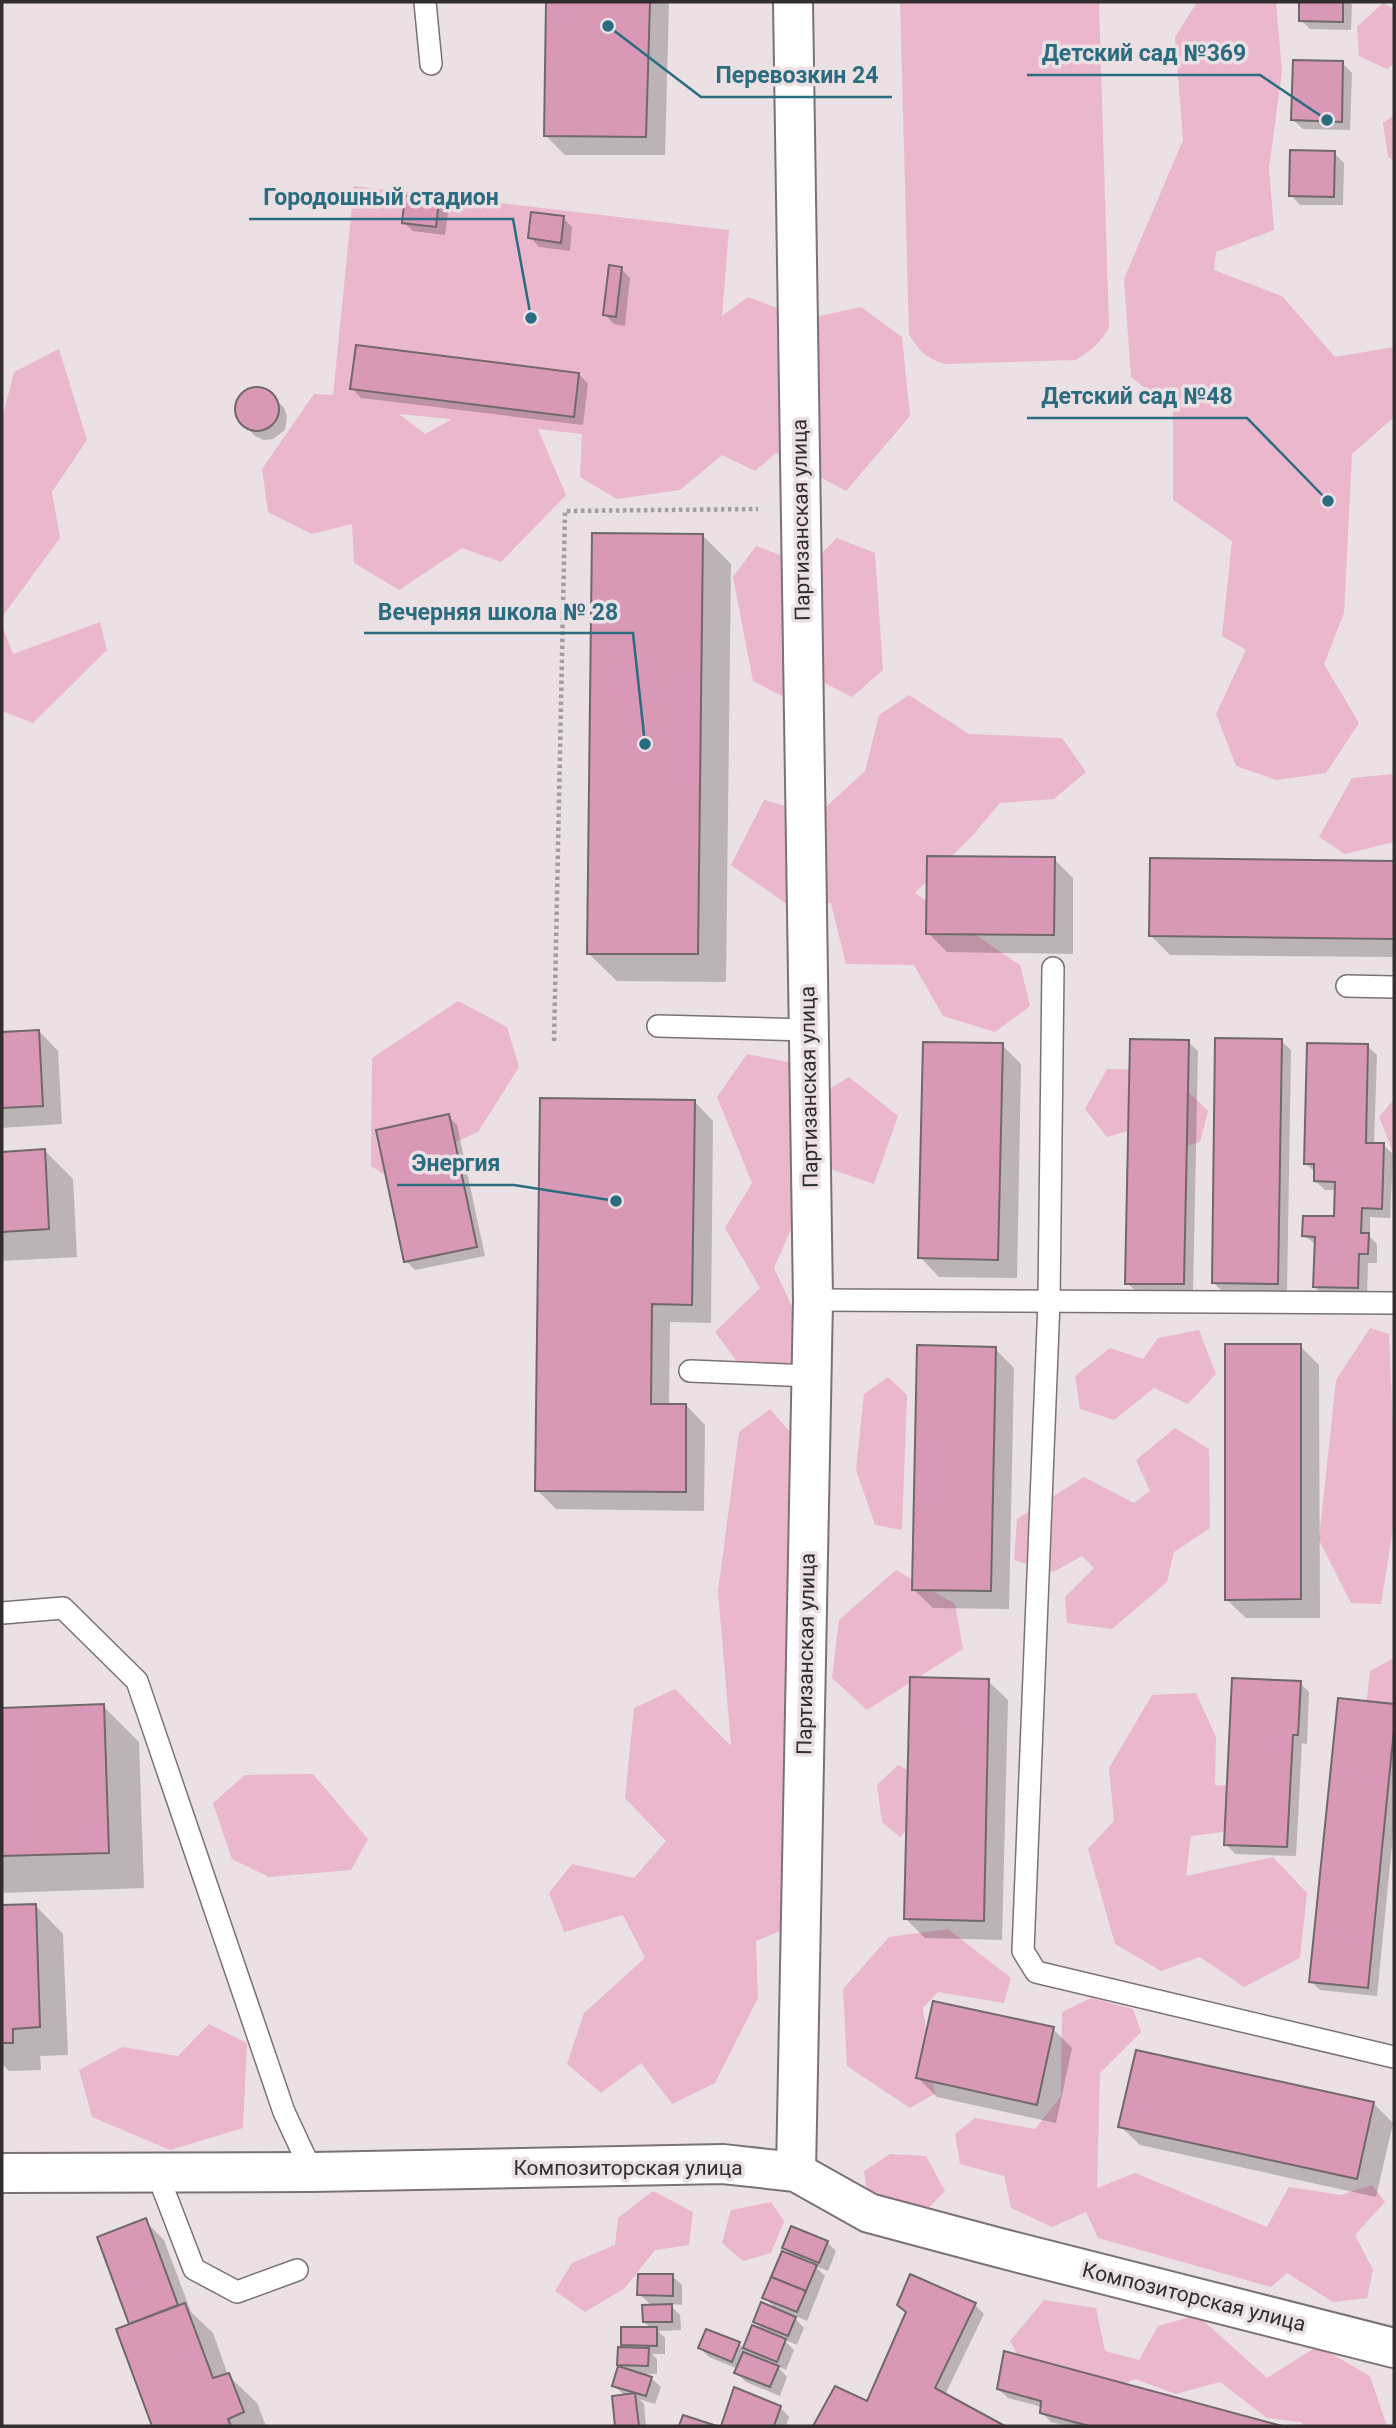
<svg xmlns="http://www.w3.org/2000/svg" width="1396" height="2428" font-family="Roboto,sans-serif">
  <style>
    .green { fill: #ebb7cd; fill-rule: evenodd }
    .shadow { fill: #0003 }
    .building { fill: #d998b5; stroke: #71686c; stroke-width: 2 }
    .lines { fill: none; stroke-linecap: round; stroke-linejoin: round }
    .service-casing { stroke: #7b7275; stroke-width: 24 }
    .minor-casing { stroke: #7b7275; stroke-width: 42 }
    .path { stroke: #a69da0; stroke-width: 4.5; stroke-dasharray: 3.5 3.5; stroke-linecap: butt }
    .service { stroke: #fff; stroke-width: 21 }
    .minor { stroke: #fff; stroke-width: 38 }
    .labels { text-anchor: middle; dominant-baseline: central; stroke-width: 7; stroke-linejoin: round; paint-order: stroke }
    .street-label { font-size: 21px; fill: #322e30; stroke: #ebe0e4 }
    .leader { fill: none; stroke: #2b6c80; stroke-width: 2.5 }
    .callout-dot { fill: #2b6c80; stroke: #ebe0e4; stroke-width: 2.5 }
    .callout-label { font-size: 23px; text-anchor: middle; font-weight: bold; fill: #2b6c80; stroke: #ebe0e4; stroke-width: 7; stroke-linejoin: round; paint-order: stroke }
  </style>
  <rect width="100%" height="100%" fill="#ebe0e4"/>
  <!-- green -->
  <g class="green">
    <path d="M900,2H1099L1109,328C1100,343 1090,352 1075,360L944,364C926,358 918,350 909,334Z"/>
    <path d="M1197,2H1276L1282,71L1269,168L1274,230L1216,252L1214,270L1282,296L1335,357L1394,347V417L1352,454L1344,613L1324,664L1359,723L1326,773L1276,780L1236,766L1216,714L1246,650L1222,636L1232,541L1173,500V409L1131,377L1124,279L1183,140L1175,37Z"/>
    <path d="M1383,3L1394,9V64L1387,69L1359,56L1357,27Z"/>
    <path d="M1394,115V161L1388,157L1383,123Z"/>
    <path d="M354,186L729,230L722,316L748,297L806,319L861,307L902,337L910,416L846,491L776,453L755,471L722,455L680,490L617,499L580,477L582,434L538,429L566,495L501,562L462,548L399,590L354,563L352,524L312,534L268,512L262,469L314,394L333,395ZM399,414L450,419V420L425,434Z"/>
    <path d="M59,349L87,440L52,492L60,538L2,617V419L14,372Z"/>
    <path d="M837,538L875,553L883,670L852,697L813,677L782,696L753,681L733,577L756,546L809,566Z"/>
    <path d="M100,622L107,650L33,723L2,711V625L13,654Z"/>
    <path d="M909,695L969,734L1062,738L1086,772L1054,799L1000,803L972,836L915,893L1020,965L1030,1006L995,1032L943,1016L914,965L846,964L831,903L788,905L731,865L764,800L817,815L865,771L879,715Z"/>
    <path d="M1394,774V842L1345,854L1319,837L1352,778Z"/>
    <path d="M458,1001L507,1027L519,1067L478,1132L438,1150L419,1196L371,1166L372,1058Z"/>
    <path d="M747,1054L798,1064L803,1105L849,1077L898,1116L874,1184L819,1165L774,1268L801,1326L793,1363H738L715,1332L760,1288L725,1228L752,1183L717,1097Z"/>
    <path d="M1107,1069L1166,1070L1208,1111L1200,1142L1174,1149L1146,1126L1107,1137L1085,1109Z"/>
    <path d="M1394,1099V1155L1379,1117Z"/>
    <path d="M1370,1328L1389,1334L1394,1452V1522L1381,1604L1351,1603L1319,1540L1336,1380Z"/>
    <path d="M1199,1330L1216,1374L1188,1404L1154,1388L1114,1420L1080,1409L1075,1376L1110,1348L1143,1359L1158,1338Z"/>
    <path d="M888,1377L907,1395L902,1530L875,1525L856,1470L864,1394Z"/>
    <path d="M770,1409L795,1438L786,1635L812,1680V1918L756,1941L758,1998L715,2083L672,2104L641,2063L601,2093L567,2064L584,2013L645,1958L623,1915L564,1932L549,1893L572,1864L634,1878L666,1841L625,1798L634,1708L675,1689L731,1746L718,1591L739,1432Z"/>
    <path d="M1175,1428L1209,1449L1210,1528L1174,1552L1167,1582L1112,1629L1067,1623L1065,1597L1094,1568L1082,1556L1053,1572L1014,1560L1017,1519L1084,1477L1134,1503L1150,1491L1136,1460Z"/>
    <path d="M896,1570L955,1604L963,1649L867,1710L832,1678L839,1620Z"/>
    <path d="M1394,1658V1718L1366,1706L1370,1671Z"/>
    <path d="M1196,1693L1216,1737L1215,1785L1244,1786L1246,1829L1191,1836L1186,1876L1273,1857L1307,1893L1300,1958L1244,1987L1200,1957L1161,1971L1115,1944L1088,1849L1114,1821L1109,1768L1152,1695Z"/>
    <path d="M898,1765L926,1780L925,1811L900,1837L882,1822L877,1785Z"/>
    <path d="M313,1774L368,1839L351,1870L269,1877L232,1859L213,1803L245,1775Z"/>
    <path d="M948,1929L1011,1978L1004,2003L938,1992L923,2008L935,2094L910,2108L847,2066L843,1989L889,1937Z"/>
    <path d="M1091,1998L1133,2009L1141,2032L1100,2073L1097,2188L1135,2173L1267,2227L1289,2187L1341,2195L1372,2185L1385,2202L1355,2235L1373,2270L1367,2298L1333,2302L1287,2273L1271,2287L1098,2238L1086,2212L1052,2227L1011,2208L1004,2176L960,2164L955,2134L975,2118L1035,2129L1061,2096L1062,2012Z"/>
    <path d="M209,2024L247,2043L243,2128L170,2150L92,2117L79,2070L122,2047L178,2056Z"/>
    <path d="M890,2154L926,2156L945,2191L917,2220L868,2200L864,2171Z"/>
    <path d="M653,2191L693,2212L689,2245L655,2250L625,2288L585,2312L555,2291L572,2263L615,2245L618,2218Z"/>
    <path d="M771,2202L784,2221L771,2253L743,2261L722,2243L731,2210Z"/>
    <path d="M1044,2300L1096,2308L1105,2351L1139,2360L1158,2326L1197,2315L1267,2378L1318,2346L1370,2376L1387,2426H1306L1300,2422L1267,2418L1220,2382L1176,2394L1135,2379L1102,2394L1027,2373L1010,2341Z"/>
  </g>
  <!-- shadow -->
  <g class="shadow">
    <path d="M548,2H669L665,155H565L545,135Z"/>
    <path d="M1301,2H1349L1352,5L1351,30L1310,29L1301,20Z"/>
    <path d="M1342,63L1352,73L1350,130L1303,129L1293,120Z"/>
    <path d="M1334,153L1344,163L1343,205H1300L1291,195Z"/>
    <path d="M439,202L448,212L445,235L413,231L403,222Z"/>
    <path d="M563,218L572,227L570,251L539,247L530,237Z"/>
    <path d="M621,269L630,278L625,326L614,324L605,315Z"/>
    <path d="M579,374L588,384L583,425L361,398L352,388Z"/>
    <path d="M258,388L269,392L284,408L287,416L285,430L273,439L264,440L255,436L239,420L236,410L242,395L249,390Z"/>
    <path d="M703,536L731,564L726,982L617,981L588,953Z"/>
    <path d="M1054,859L1073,878V954L947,952L928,933Z"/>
    <path d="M1152,860L1394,863V957L1170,955L1151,936Z"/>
    <path d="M39,1031L58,1051L62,1124L2,1128V1033Z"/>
    <path d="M1281,1041L1291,1050L1287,1293L1223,1292L1214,1283Z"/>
    <path d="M1188,1042L1198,1051L1193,1293L1137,1292L1127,1283Z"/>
    <path d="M1002,1045L1021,1064L1017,1278L939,1277L920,1257Z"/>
    <path d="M1367,1046L1377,1055L1374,1145H1383L1393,1154L1390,1218L1370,1217V1237L1377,1244V1263H1368L1367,1297L1324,1296L1315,1287L1316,1245L1304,1235L1335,1218L1336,1190H1325L1315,1181L1316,1173L1305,1163Z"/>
    <path d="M694,1101L713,1121L711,1323L670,1322L669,1406L686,1405L705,1425L704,1511L556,1509L537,1490Z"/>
    <path d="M448,1116L457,1125L485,1256L415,1270L406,1261Z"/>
    <path d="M45,1151L73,1179L77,1257L2,1261V1153Z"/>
    <path d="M1300,1346L1319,1365L1320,1618H1246L1226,1599Z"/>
    <path d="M995,1349L1014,1368L1009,1609L933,1608L913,1589Z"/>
    <path d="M988,1681L1008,1700L1002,1940L925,1938L906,1919Z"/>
    <path d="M1300,1683L1309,1692L1307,1744L1302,1743L1296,1856L1235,1854L1226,1844Z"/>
    <path d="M1339,1700L1394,1706V1825L1377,1996L1320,1990L1311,1981Z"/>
    <path d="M103,1706L139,1742L144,1888L2,1893V1709Z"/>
    <path d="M35,1905L63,1934L68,2055L40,2056L41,2070L9,2071L2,2064V1907Z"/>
    <path d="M1053,2029L1072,2048L1056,2123L937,2097L918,2078Z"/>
    <path d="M1374,2104L1393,2123L1376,2197L1140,2145L1120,2126Z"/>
    <path d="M145,2221L164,2240L191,2312L213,2333L228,2375L257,2403L266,2426H154L118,2330L132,2325L130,2323Z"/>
    <path d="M827,2242L836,2251L828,2271L815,2266L825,2276L807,2321L791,2314L804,2328L797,2345L783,2339L794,2350L786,2370L777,2366L787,2377L780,2396L746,2382L736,2373L738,2369L709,2357L700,2348L739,2344L744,2349L753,2328L766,2333L755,2322L778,2311L765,2298L794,2257L784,2247Z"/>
    <path d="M672,2276L682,2285V2305L669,2304L680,2315L681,2330L658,2331L665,2338V2354H652L657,2359V2374H642L651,2378L661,2387L655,2404L639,2399L644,2404L646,2426H617L614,2397L625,2396L614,2385L624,2370L619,2364L627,2349L623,2345L652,2329L644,2322L652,2306L639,2294Z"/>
    <path d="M975,2305L984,2314L945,2395L1001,2426H815L836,2388L867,2403Z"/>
    <path d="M1006,2354L1276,2426H1067L1051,2422L1042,2413V2407L1008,2398L998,2389Z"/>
    <path d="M735,2389L780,2407L789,2417L786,2426H722Z"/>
  </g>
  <!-- building -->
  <g class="building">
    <path d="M546,2H650L646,137L544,136Z"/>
    <path d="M1299,2H1343V22L1299,21Z"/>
    <path d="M1293,60L1343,61L1342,122L1291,120Z"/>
    <path d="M1290,150L1335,151L1334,197L1289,196Z"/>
    <path d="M405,196L439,201L436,227L402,223Z"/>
    <path d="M531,212L564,216L561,243L528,238Z"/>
    <path d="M609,265L622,267L616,317L603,315Z"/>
    <path d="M356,345L579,373L574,417L350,389Z"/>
    <circle cx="257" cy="409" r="22"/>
    <path d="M592,533L703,534L698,954H587Z"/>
    <path d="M927,856L1055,857L1054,935L926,934Z"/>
    <path d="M1150,858L1394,861V939L1149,936Z"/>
    <path d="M39,1030L43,1106L2,1108V1032Z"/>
    <path d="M1215,1038L1282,1039L1278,1284L1212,1283Z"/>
    <path d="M1130,1039L1189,1040L1184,1284H1125Z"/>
    <path d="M923,1042L1003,1043L998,1260L918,1258Z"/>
    <path d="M1307,1043L1368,1044L1366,1143H1384L1382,1209L1362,1208L1361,1233H1369L1368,1254H1359L1358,1288L1313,1287L1315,1237L1302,1236L1303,1216H1334L1335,1182L1314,1181V1164H1304Z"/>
    <path d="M540,1098L695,1100L692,1305L652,1304L651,1404H686V1492L535,1491Z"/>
    <path d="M449,1114L477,1247L404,1262L376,1130Z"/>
    <path d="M45,1149L49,1229L2,1232V1152Z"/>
    <path d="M1225,1344H1301V1599L1225,1600Z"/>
    <path d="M917,1345L996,1347L991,1591L912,1590Z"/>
    <path d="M910,1677L989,1679L984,1921L904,1919Z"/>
    <path d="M1232,1678L1301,1681L1298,1735H1293L1287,1847L1224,1845Z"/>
    <path d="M1338,1698L1394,1704V1729L1368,1988L1309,1982Z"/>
    <path d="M104,1704L109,1853L2,1856V1708Z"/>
    <path d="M36,1904L40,2027L13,2029V2043H2V1905Z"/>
    <path d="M933,2001L1054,2027L1037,2105L916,2078Z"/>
    <path d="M1136,2050L1374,2102L1357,2179L1118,2127Z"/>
    <path d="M146,2218L178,2305L129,2324L97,2237Z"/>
    <path d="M791,2226L828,2241L819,2263L782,2248Z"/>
    <path d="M782,2251L817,2265L806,2291L771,2277Z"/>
    <path d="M638,2274H673V2296L637,2295Z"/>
    <path d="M910,2274L976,2303L935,2388L1005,2426H813L835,2386L867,2401L906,2312L897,2305Z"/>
    <path d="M771,2277L806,2291L797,2312L762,2298Z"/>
    <path d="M761,2302L796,2317L788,2336L753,2322Z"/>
    <path d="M185,2303L213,2378L229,2373L244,2412L228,2419L231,2426H152L116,2329Z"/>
    <path d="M672,2304V2322H643L642,2305Z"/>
    <path d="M752,2325L786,2339L777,2362L743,2348Z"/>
    <path d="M621,2327H657V2346L621,2345Z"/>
    <path d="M706,2329L740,2342L732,2362L698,2348Z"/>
    <path d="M618,2347L649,2348L648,2366L617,2365Z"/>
    <path d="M1004,2351L1282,2426H1089L1040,2413L1041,2401L997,2389Z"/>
    <path d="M743,2352L779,2366L770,2387L734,2373Z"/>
    <path d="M618,2366L652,2377L646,2396L612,2386Z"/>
    <path d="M734,2387L781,2406L774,2426H721Z"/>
    <path d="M635,2393L639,2426H615L612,2396Z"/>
    <path d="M683,2415L717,2426H679Z"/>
  </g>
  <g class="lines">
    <defs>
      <g id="service">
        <path d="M425,2L431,64"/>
        <path d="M1053,968L1049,1301L1023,1951L1036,1972L1394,2057"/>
        <path d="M1347,986L1394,987"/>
        <path d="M658,1026L808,1030"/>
        <path d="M813,1300L1394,1303"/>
        <path d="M690,1371L811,1376"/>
        <path d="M2,1613L63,1608L137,1681L284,2112L312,2172"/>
        <path d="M157,2173L194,2269L237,2292L297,2270"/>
      </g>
      <g id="minor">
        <path d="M793,2L813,1300L796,2172"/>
        <path d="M2,2173L312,2172L723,2164L796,2172L869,2213L1000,2248L1394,2348"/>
      </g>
    </defs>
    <!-- service casing -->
    <use href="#service" class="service-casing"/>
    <!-- minor casing -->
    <use href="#minor" class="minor-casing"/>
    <!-- path -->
    <path class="path" d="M554,1041L565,511L758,509"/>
    <!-- service -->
    <use href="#service" class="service"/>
    <!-- minor -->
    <use href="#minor" class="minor"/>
  </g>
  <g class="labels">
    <!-- street labels -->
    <g class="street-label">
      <text transform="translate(801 520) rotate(-91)">Партизанская улица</text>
      <text transform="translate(809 1087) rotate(-91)">Партизанская улица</text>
      <text transform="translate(806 1654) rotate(-89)">Партизанская улица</text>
      <text x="628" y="2168">Композиторская улица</text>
      <text transform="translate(1194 2297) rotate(14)">Композиторская улица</text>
    </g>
  </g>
  <!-- callouts -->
  <path class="leader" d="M1327 120L1260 75H1027M608 26L701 97H892M531 318L513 219H249M1328 501L1247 418H1027M645 744L633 633H364M616 1201L514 1185H397"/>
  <g class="callout-dot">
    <circle cx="1327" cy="120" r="7"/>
    <circle cx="608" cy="26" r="7"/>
    <circle cx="531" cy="318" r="7"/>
    <circle cx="1328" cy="501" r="7"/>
    <circle cx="645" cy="744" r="7"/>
    <circle cx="616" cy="1201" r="7"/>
  </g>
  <g class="callout-label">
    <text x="1144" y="61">Детский сад №369</text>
    <text x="797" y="83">Перевозкин 24</text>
    <text x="381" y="205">Городошный стадион</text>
    <text x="1137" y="404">Детский сад №48</text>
    <text x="498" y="620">Вечерняя школа № 28</text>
    <text x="456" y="1171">Энергия</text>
  </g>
  <!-- border -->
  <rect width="1396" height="2428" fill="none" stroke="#322e30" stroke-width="7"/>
</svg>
